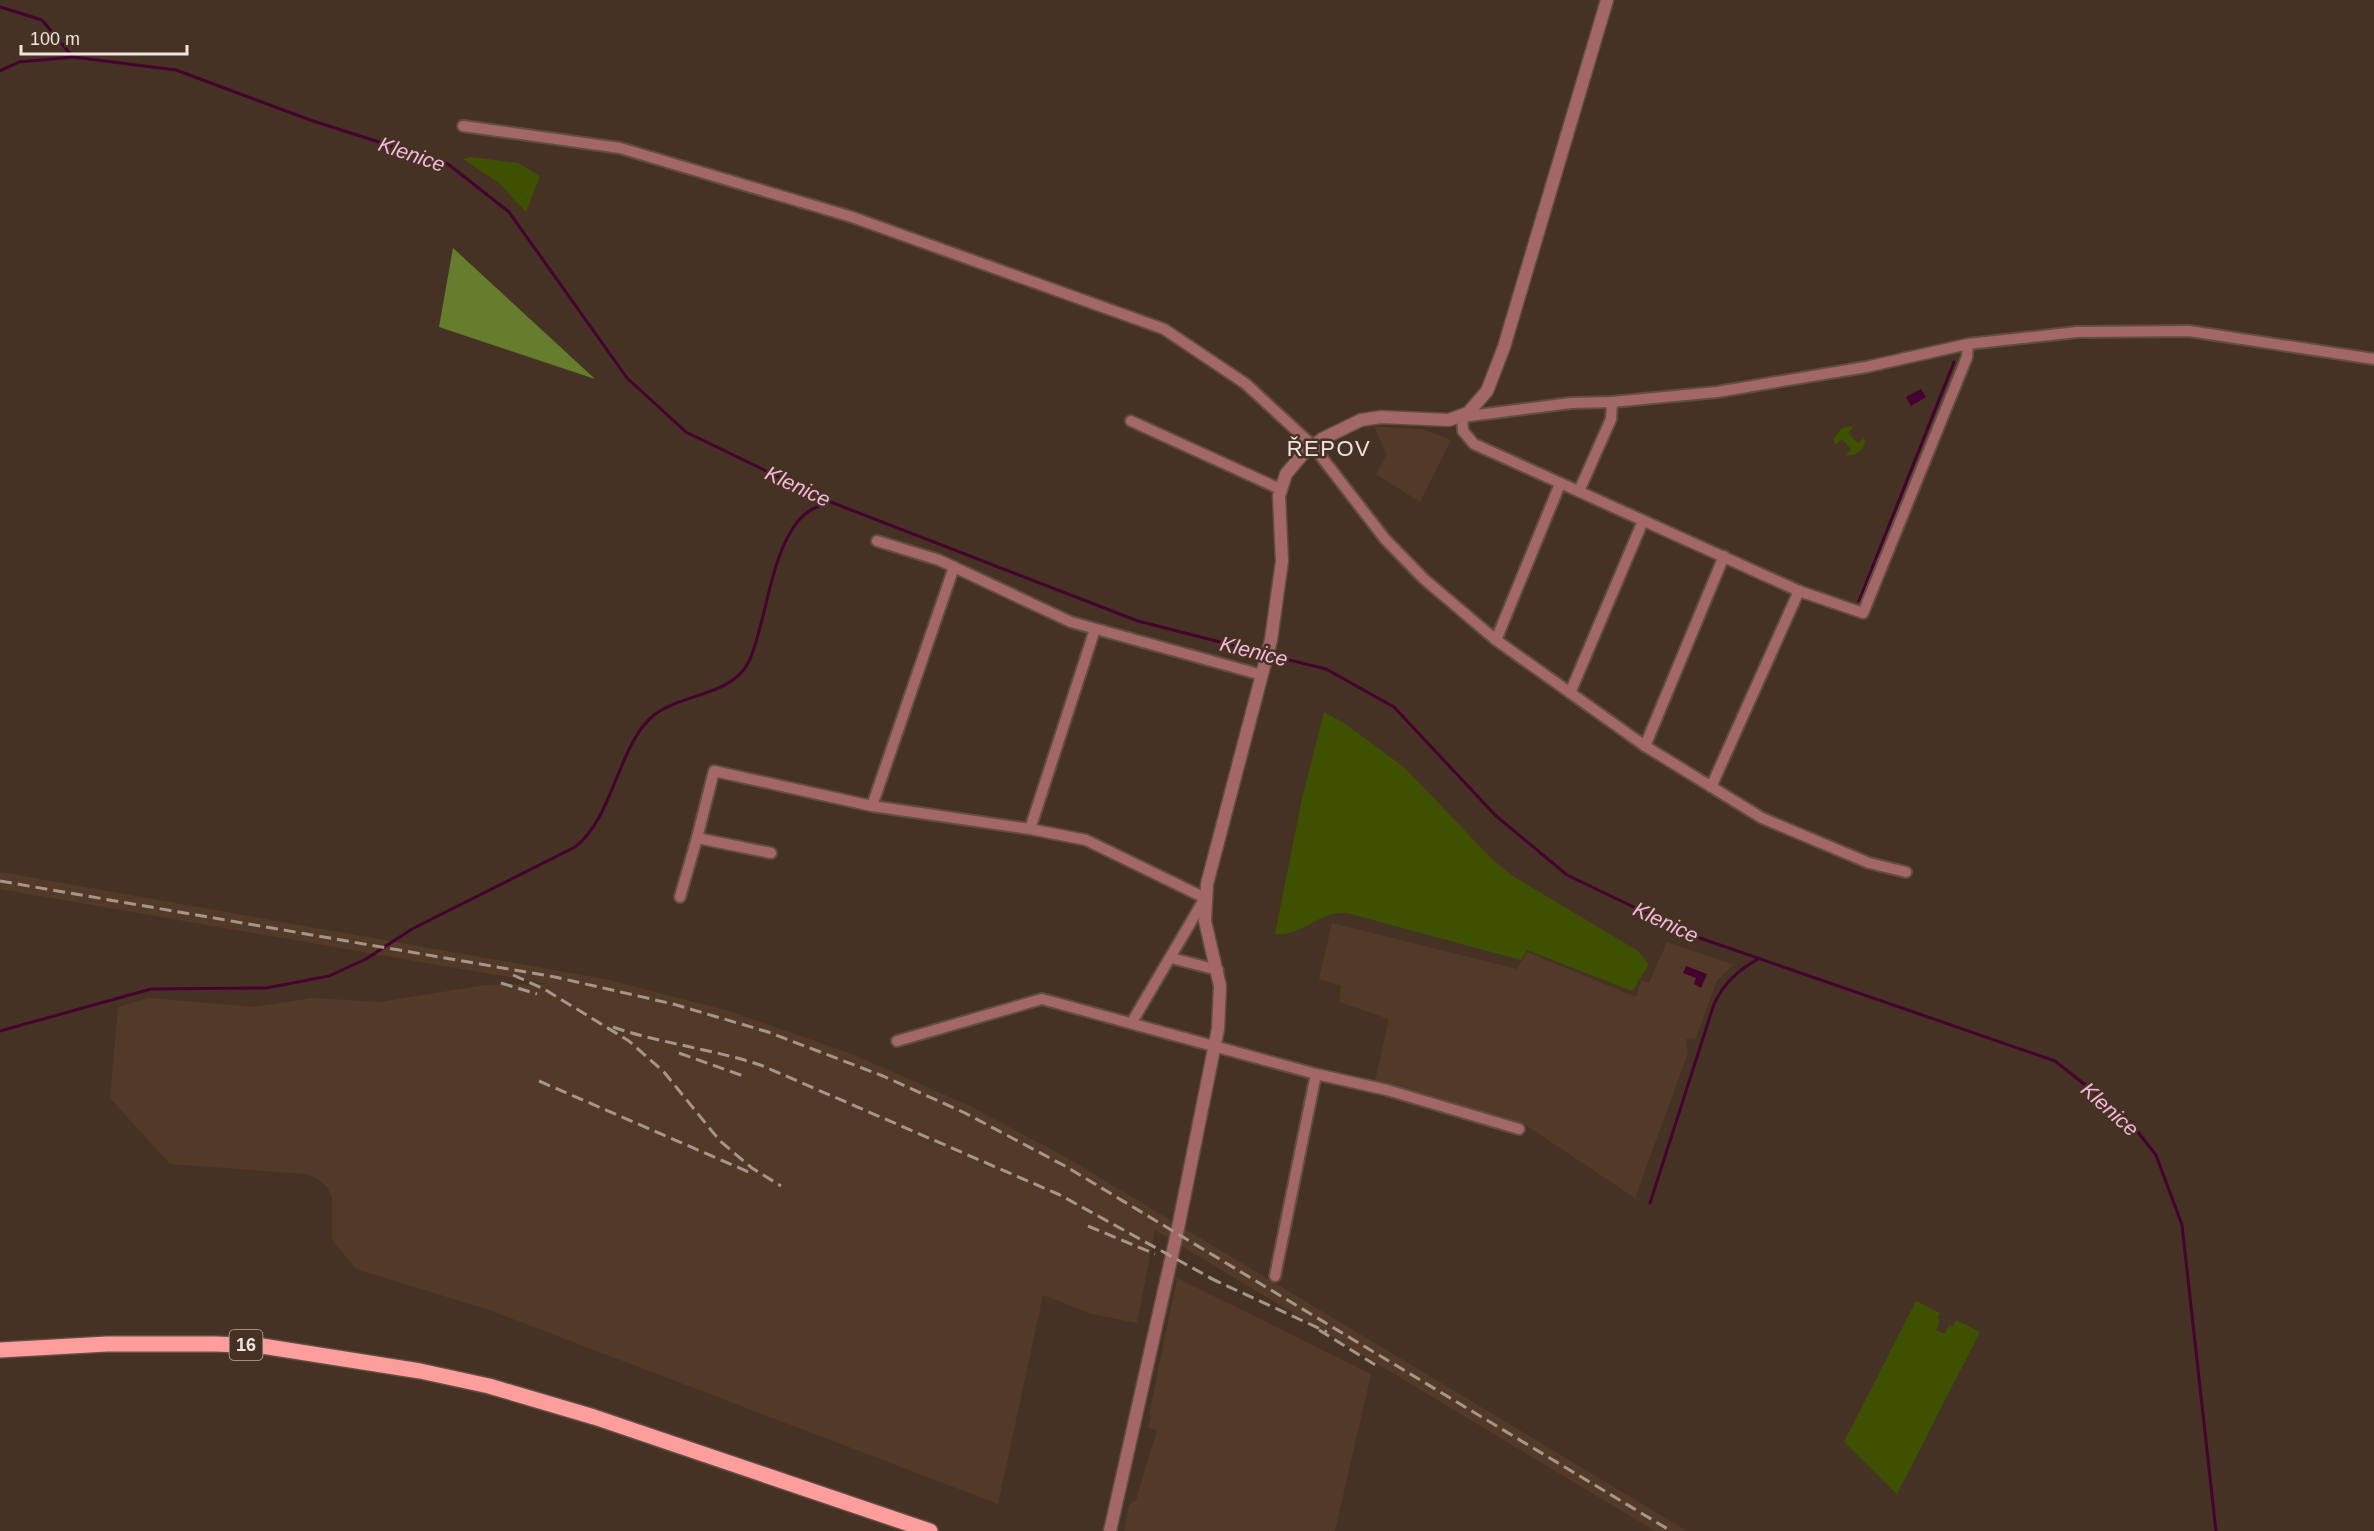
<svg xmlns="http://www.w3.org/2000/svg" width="2374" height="1531" font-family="Arial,sans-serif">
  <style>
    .built { fill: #533927 }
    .green { fill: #3e5100 }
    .forest { fill: #657d2d }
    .water { fill: #45012f }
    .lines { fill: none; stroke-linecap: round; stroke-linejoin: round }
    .stream { stroke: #45012f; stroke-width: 3 }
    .minor-casing { stroke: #624e41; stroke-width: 14 }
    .tertiary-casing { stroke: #624e41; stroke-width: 15 }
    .primary-casing { stroke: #624e41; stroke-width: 18 }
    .minor { stroke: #a26766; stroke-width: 10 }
    .tertiary { stroke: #a26766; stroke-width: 12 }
    .primary { stroke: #fd9d9c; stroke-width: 15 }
    .rail { stroke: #a5958a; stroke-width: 3; stroke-dasharray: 12 6; stroke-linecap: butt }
    .labels { text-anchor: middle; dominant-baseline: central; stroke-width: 5; stroke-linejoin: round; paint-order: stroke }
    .shield { fill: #463224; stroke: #beafa5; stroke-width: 1.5 }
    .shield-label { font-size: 18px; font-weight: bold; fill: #f2e4dc }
    .water-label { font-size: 21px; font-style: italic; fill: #f6b8d9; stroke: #463224 }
    .quarter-label { font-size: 22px; letter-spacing: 1.5px; fill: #f2e4dc; stroke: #463224 }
  </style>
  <rect width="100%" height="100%" fill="#463224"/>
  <!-- built -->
  <g class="built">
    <path d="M1374,427L1423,429L1451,440L1420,502L1376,474L1387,455Z"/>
    <path d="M0,872L605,979L729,1011L849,1053L968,1105L1069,1159L1687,1531H1655L1155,1230L1137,1323L1092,1314L1043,1295L998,1504L489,1310L356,1269L332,1240V1197L327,1187L318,1179L306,1174L170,1164L110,1098L118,1007L149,998L254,1007L312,998L379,1002L486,985L548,984L0,889Z"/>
    <path d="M1332,923L1517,969L1527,952L1636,997L1641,981L1649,983L1667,942L1734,965L1717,980L1696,1038L1686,1039L1688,1053L1635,1198L1527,1126L1375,1081L1389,1019L1339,1002L1341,986L1319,979Z"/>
    <path d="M1177,1278L1371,1374L1335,1531H1124L1129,1505L1136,1500L1157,1430L1148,1427L1151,1416L1149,1415Z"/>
  </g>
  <!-- green -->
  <g class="green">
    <path d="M471,157L518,163L540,176L526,212L499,183L463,159Z"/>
    <path d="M1851,426L1853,428L1848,433L1858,443L1864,438L1865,441C1864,451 1855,456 1846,455L1851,449L1842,439L1835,445L1834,438L1842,428Z"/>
    <path d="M1324,712L1344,723L1405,768L1491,858L1511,875L1638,951L1648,963L1647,968L1632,991L1527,950L1521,960L1347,913C1320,910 1302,937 1275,934L1302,799Z"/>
    <path d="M1916,1301L1940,1313L1937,1318L1940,1320L1936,1330L1945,1334L1949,1325L1953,1326L1956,1320L1980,1332L1897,1494L1844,1442Z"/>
  </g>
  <!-- forest -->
  <path class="forest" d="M453,248L595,379L439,327Z"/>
  <!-- water -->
  <g class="water">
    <path d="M1921,389L1926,397L1911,406L1906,397Z"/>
    <path d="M1686,966L1707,974L1701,988L1694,984L1696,978L1683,973Z"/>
  </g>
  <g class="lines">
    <!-- stream -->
    <g class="stream">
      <path d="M0,7L42,20L72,56"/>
      <path d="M0,71L19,62L73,57L176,70L313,121L448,164L509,212L627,378L686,432L828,501L1138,621L1263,653"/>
      <path d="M1859,601L1954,362"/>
      <path d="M1269,655L1326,669L1394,707L1495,815L1567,875L1694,936L2055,1061L2126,1117L2156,1155L2182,1225L2216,1531"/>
      <path d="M0,1031L151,989L266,988L329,976L366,959L412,929L575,847C614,817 618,744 654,715C682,693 735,696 750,659C767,618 770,556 798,521C806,511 816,507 828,502"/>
      <path d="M1650,1203L1714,1004C1725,982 1737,971 1758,959"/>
    </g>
    <defs>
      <g id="minor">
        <path d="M463,126L620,148L852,217L1164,329L1246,384L1313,446L1385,539L1424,579L1496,640L1645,746L1762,818L1869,863L1906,872"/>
        <path d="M1968,344L1967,357L1863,613L1799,591L1474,444L1463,431L1462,417L1571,403L1612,402L1717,392L1866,367L1968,344L2077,332L2189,331L2374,359"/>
        <path d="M1131,421L1280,489"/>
        <path d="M1579,491L1611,419L1612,402"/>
        <path d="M877,541L939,560L1071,622L1262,675"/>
        <path d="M1496,640L1560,484"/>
        <path d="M1570,693L1643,521"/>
        <path d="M1645,746L1724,556"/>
        <path d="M1711,787L1799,591"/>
        <path d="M872,806L954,567"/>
        <path d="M1030,829L1095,629"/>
        <path d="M697,838L714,771L872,806L1030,829L1086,840L1205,898L1132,1022"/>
        <path d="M680,897L697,838L771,853"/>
        <path d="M1171,958L1218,970"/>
        <path d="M897,1041L1042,999L1316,1074L1387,1090L1519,1129"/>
        <path d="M1275,1276L1316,1074"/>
      </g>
      <path id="tertiary" d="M1110,1531L1177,1233L1218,1029L1220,986L1205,921L1207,884L1271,640L1282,561L1279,496L1286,474L1303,454L1322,439L1361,420L1381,417L1449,420L1468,413L1487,391L1504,347L1607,0"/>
      <path id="primary" d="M0,1350L107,1344H216L262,1346L420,1371L489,1386L594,1417L930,1531"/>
    </defs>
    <!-- minor casing -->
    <use href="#minor" class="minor-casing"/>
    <!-- tertiary casing -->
    <use href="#tertiary" class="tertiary-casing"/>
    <!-- primary casing -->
    <use href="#primary" class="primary-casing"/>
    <!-- minor -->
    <use href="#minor" class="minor"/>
    <!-- tertiary -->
    <use href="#tertiary" class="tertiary"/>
    <!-- primary -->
    <use href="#primary" class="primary"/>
    <!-- rail -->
    <g class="rail">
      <path d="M0,881L555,977L673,1004L768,1032L883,1076L965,1113L1065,1166L1671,1531"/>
      <path d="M513,975L544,989L629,1041L664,1072L720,1141L752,1168L781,1186"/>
      <path d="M501,983L537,994"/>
      <path d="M613,1027C662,1044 714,1049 763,1066L1060,1195L1218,1282"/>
      <path d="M679,1053L746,1077"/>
      <path d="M539,1081L751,1173"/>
      <path d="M1088,1226L1155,1254"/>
      <path d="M1210,1278L1327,1332"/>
      <path d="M1319,1330L1377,1366"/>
    </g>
  </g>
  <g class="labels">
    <!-- shield labels -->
    <rect class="shield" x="229.5" y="1330" width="33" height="30" rx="4.5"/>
    <g class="shield-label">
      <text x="246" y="1345">16</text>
    </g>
    <!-- water labels -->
    <g class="water-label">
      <text transform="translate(412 154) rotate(19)">Klenice</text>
      <text transform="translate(798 486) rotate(25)">Klenice</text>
      <text transform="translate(1254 651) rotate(14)">Klenice</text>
      <text transform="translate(1666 922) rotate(25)">Klenice</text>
      <text transform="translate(2110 1109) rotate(42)">Klenice</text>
    </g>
    <!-- quarter labels -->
    <g class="quarter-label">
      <text x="1329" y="448">ŘEPOV</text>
    </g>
  </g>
  <!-- scale -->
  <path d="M21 45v9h166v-9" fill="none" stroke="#f2e4dc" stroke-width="3"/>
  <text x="30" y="45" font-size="18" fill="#f2e4dc" stroke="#463224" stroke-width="4.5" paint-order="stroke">100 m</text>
</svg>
